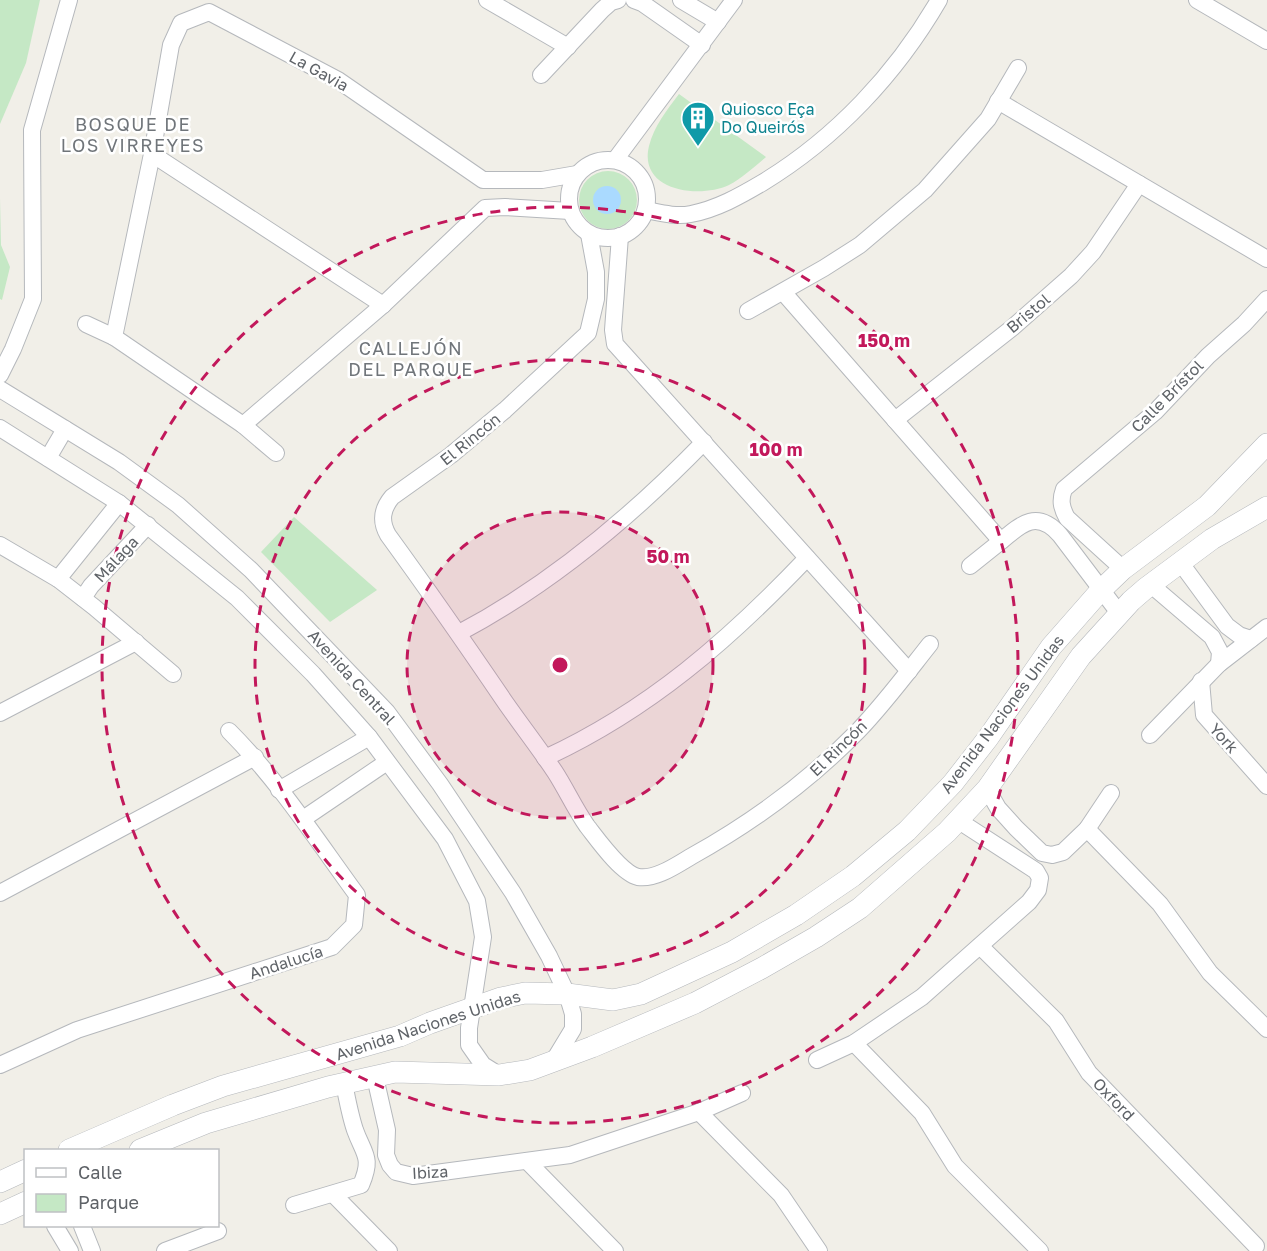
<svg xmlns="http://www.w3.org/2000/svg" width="1267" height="1251" font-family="'Golos Text',sans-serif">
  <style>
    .green { fill: #c5e8c5 }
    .water { fill: #aadaff }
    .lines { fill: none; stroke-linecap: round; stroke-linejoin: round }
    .minor-casing { stroke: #b5b8bc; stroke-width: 18 }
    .tertiary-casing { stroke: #b5b8bc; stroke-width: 22 }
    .minor { stroke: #fff; stroke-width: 16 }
    .tertiary { stroke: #fff; stroke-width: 21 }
    .ring { fill: none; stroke: #c2185b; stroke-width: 3; stroke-dasharray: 10 8 }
    .labels { text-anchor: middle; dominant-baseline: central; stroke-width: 5; stroke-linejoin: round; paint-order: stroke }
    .street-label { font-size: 16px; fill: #5f6368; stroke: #fff }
    .culture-label { font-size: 16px; fill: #0d838f; stroke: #fff; text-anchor: start }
    .neighbourhood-label { font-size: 18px; letter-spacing: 1.5px; fill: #70757a; stroke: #fff }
    .centre { fill: #c2185b; stroke: #fff; stroke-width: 3 }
    .ring-label { font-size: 18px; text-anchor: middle; font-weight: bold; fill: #c2185b; stroke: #fff; stroke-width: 5; stroke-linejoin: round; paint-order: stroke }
  </style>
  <rect width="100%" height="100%" fill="#f1efe8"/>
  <!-- green -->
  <g class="green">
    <path d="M0,0H40L26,63L0,124Z"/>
    <path d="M679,94L766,157C755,166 742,178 729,185C699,199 638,191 649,146C654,126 667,110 679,94Z"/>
    <circle cx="608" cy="200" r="29"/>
    <path d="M0,198L1,245L10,267L2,300L0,299Z"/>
    <path d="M294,517L377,590L330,622L261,552Z"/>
  </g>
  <!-- water -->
  <circle class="water" cx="607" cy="200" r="14"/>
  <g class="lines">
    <defs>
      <g id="minor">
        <path d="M487,0L568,47"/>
        <path d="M634,0L642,3L702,45"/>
        <path d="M681,0L718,22"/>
        <path d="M1197,0L1267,41"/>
        <path d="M541,75L602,10L611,2L618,0"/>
        <path d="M998,101L1267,259"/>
        <path d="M152,154L383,305"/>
        <circle cx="608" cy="199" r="39"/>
        <path d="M615,160L734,0"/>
        <path d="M646,210C661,213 676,217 691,214C717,209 740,196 762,183C836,138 896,74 939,0"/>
        <path d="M589,234L596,272V299L588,333L505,410L451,455L392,497C382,509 380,521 388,535C428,590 467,646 505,702C521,725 539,748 555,772C566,789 575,809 587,826C598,840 621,873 638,877C656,880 678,864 692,856C753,822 809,781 858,731C884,704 907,673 930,644"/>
        <path d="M620,236L613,330L615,344L909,671"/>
        <path d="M783,292L1001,541"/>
        <path d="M748,311L824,268L860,245L925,190L988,119L1018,68"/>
        <path d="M86,324L114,337L243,425L276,453"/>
        <path d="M114,337L152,154L171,45L181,23L209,12L338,80L483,180H542L577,174"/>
        <path d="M0,375L13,349L33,299L32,130L69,0"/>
        <path d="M0,389L119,462L178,505L251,570L387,712L440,784L513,893L549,956L567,994L573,1014V1029L553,1062"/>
        <path d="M895,420L1012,328L1071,276L1093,252L1139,184"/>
        <path d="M243,425L383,305L485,208L505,207L570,211"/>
        <path d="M0,428L119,503L237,598L313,674L369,737L445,839L477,901L483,937L469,1028V1045L483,1065L499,1075"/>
        <path d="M48,458L65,429"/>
        <path d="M0,545L58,579L94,607L173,674"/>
        <path d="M1180,562L1227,626L1239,635L1251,639"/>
        <path d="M970,566C980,558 990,550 1000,542C1021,524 1037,509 1060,535L1119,613"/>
        <path d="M1123,569L1067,518C1061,507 1060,500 1064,489L1155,412L1208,356L1244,324L1267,299"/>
        <path d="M58,579L119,503"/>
        <path d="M1150,584L1212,637L1220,652L1219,664"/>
        <path d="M83,598L91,586L148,525"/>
        <path d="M459,633C550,585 632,516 704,442"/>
        <path d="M1201,681L1204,715L1267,786"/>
        <path d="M0,713L136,642"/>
        <path d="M1150,735L1219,664L1267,627"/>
        <path d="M545,758C649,710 729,640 807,558"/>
        <path d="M987,789L998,808L1016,828L1042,853L1052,855L1063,852L1087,829L1111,793"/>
        <path d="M279,790L369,737"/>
        <path d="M303,819L387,762"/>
        <path d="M1087,829L1160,904L1210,973L1267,1029"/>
        <path d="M0,893L255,757"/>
        <path d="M980,946L1056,1021L1089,1073L1256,1246"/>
        <path d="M854,1043L922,1113L955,1166L1040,1251"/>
        <path d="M817,1060L854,1043L922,997L1029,902L1038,890L1040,878L1036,871L959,821"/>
        <path d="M0,1065L77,1030L332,947L354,925L357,895C316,839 278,780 229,731"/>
        <path d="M375,1077L387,1130L386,1155L390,1165L396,1172L413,1176L570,1155L699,1112L742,1093"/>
        <path d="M699,1112L781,1195L819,1251"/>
        <path d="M527,1161L615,1251"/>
        <path d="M333,1194L389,1251"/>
        <path d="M294,1205L361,1185C373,1157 364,1155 355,1130C350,1115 347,1099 344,1083"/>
        <path d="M55,1226L70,1251"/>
        <path d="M82,1226L92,1251"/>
        <path d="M165,1251L218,1231"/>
      </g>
      <g id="tertiary">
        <path d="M69,1150L173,1105L223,1086L400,1036L430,1023L501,998L525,993L567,994L613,1000L641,994L732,952L796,915L853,876L907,831L953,783L988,738L1051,647L1101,590L1123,569L1207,506L1267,444"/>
        <path d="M140,1150L206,1123L328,1087L395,1072L499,1075L530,1070L592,1047L695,1003L762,968L816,937L860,908L947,832L987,789L1081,656L1131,601L1146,588L1212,539L1267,507"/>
        <path d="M0,1182L26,1170"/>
        <path d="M0,1214L26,1202"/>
      </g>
    </defs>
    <!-- minor casing -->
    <use href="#minor" class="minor-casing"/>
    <!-- tertiary casing -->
    <use href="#tertiary" class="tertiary-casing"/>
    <!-- minor -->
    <use href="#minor" class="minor"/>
    <!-- tertiary -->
    <use href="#tertiary" class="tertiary"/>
  </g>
  <!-- distance rings -->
  <circle cx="560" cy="665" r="153" fill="#c2185b" fill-opacity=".12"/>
  <g class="ring">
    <circle cx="560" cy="665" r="153"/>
    <circle cx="560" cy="665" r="305"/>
    <circle cx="560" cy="665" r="458"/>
  </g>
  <!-- icons -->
  <defs>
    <symbol id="building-pin" viewBox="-11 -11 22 30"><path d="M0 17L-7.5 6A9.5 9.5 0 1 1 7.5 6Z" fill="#0f9aa8" stroke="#fff"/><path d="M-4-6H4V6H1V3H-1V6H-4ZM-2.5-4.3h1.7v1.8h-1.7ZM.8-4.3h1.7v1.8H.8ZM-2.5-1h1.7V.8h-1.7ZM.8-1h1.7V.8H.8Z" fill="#fff"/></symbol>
  </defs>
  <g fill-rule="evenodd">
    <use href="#building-pin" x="679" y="99" width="38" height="52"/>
  </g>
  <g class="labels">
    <!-- street labels -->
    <g class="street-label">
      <text transform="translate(319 71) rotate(29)">La Gavia</text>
      <text transform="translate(1028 313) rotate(-40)">Bristol</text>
      <text transform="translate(1167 396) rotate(-45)">Calle Brístol</text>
      <text transform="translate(470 439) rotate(-39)">El Rincón</text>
      <text transform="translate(116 559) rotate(-47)">Málaga</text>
      <text transform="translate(352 677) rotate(48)">Avenida Central</text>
      <text transform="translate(1002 714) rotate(-53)">Avenida Naciones Unidas</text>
      <text transform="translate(1224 738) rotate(48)">York</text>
      <text transform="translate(838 748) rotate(-44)">El Rincón</text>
      <text transform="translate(286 962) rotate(-18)">Andalucía</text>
      <text transform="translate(428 1025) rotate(-18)">Avenida Naciones Unidas</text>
      <text transform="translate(1114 1099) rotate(46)">Oxford</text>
      <text transform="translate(430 1172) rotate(-3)">Ibiza</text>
    </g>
    <!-- culture labels -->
    <g class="culture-label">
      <text x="721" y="109">Quiosco Eça<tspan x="721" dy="18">Do Queirós</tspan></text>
    </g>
    <!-- neighbourhood labels -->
    <g class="neighbourhood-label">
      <text x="133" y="124">BOSQUE DE<tspan x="133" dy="21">LOS VIRREYES</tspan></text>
      <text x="411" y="348">CALLEJÓN<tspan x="411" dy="21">DEL PARQUE</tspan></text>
    </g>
  </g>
  <circle cx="560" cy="665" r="9" class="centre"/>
  <g class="ring-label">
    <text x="884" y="347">150 m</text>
    <text x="776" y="456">100 m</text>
    <text x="668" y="563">50 m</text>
  </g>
  <!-- legend -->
  <rect x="24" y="1149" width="195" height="78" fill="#ffffff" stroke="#bfc1c3" stroke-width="1.5"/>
  <rect x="36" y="1168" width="30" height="9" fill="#ffffff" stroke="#bfc1c3" stroke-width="1.5"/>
  <text x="78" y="1179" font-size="18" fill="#5f6368">Calle</text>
  <rect x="36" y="1194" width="30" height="18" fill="#c5e8c5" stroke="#bfc1c3" stroke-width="1.5"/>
  <text x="78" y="1209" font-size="18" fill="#5f6368">Parque</text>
</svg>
